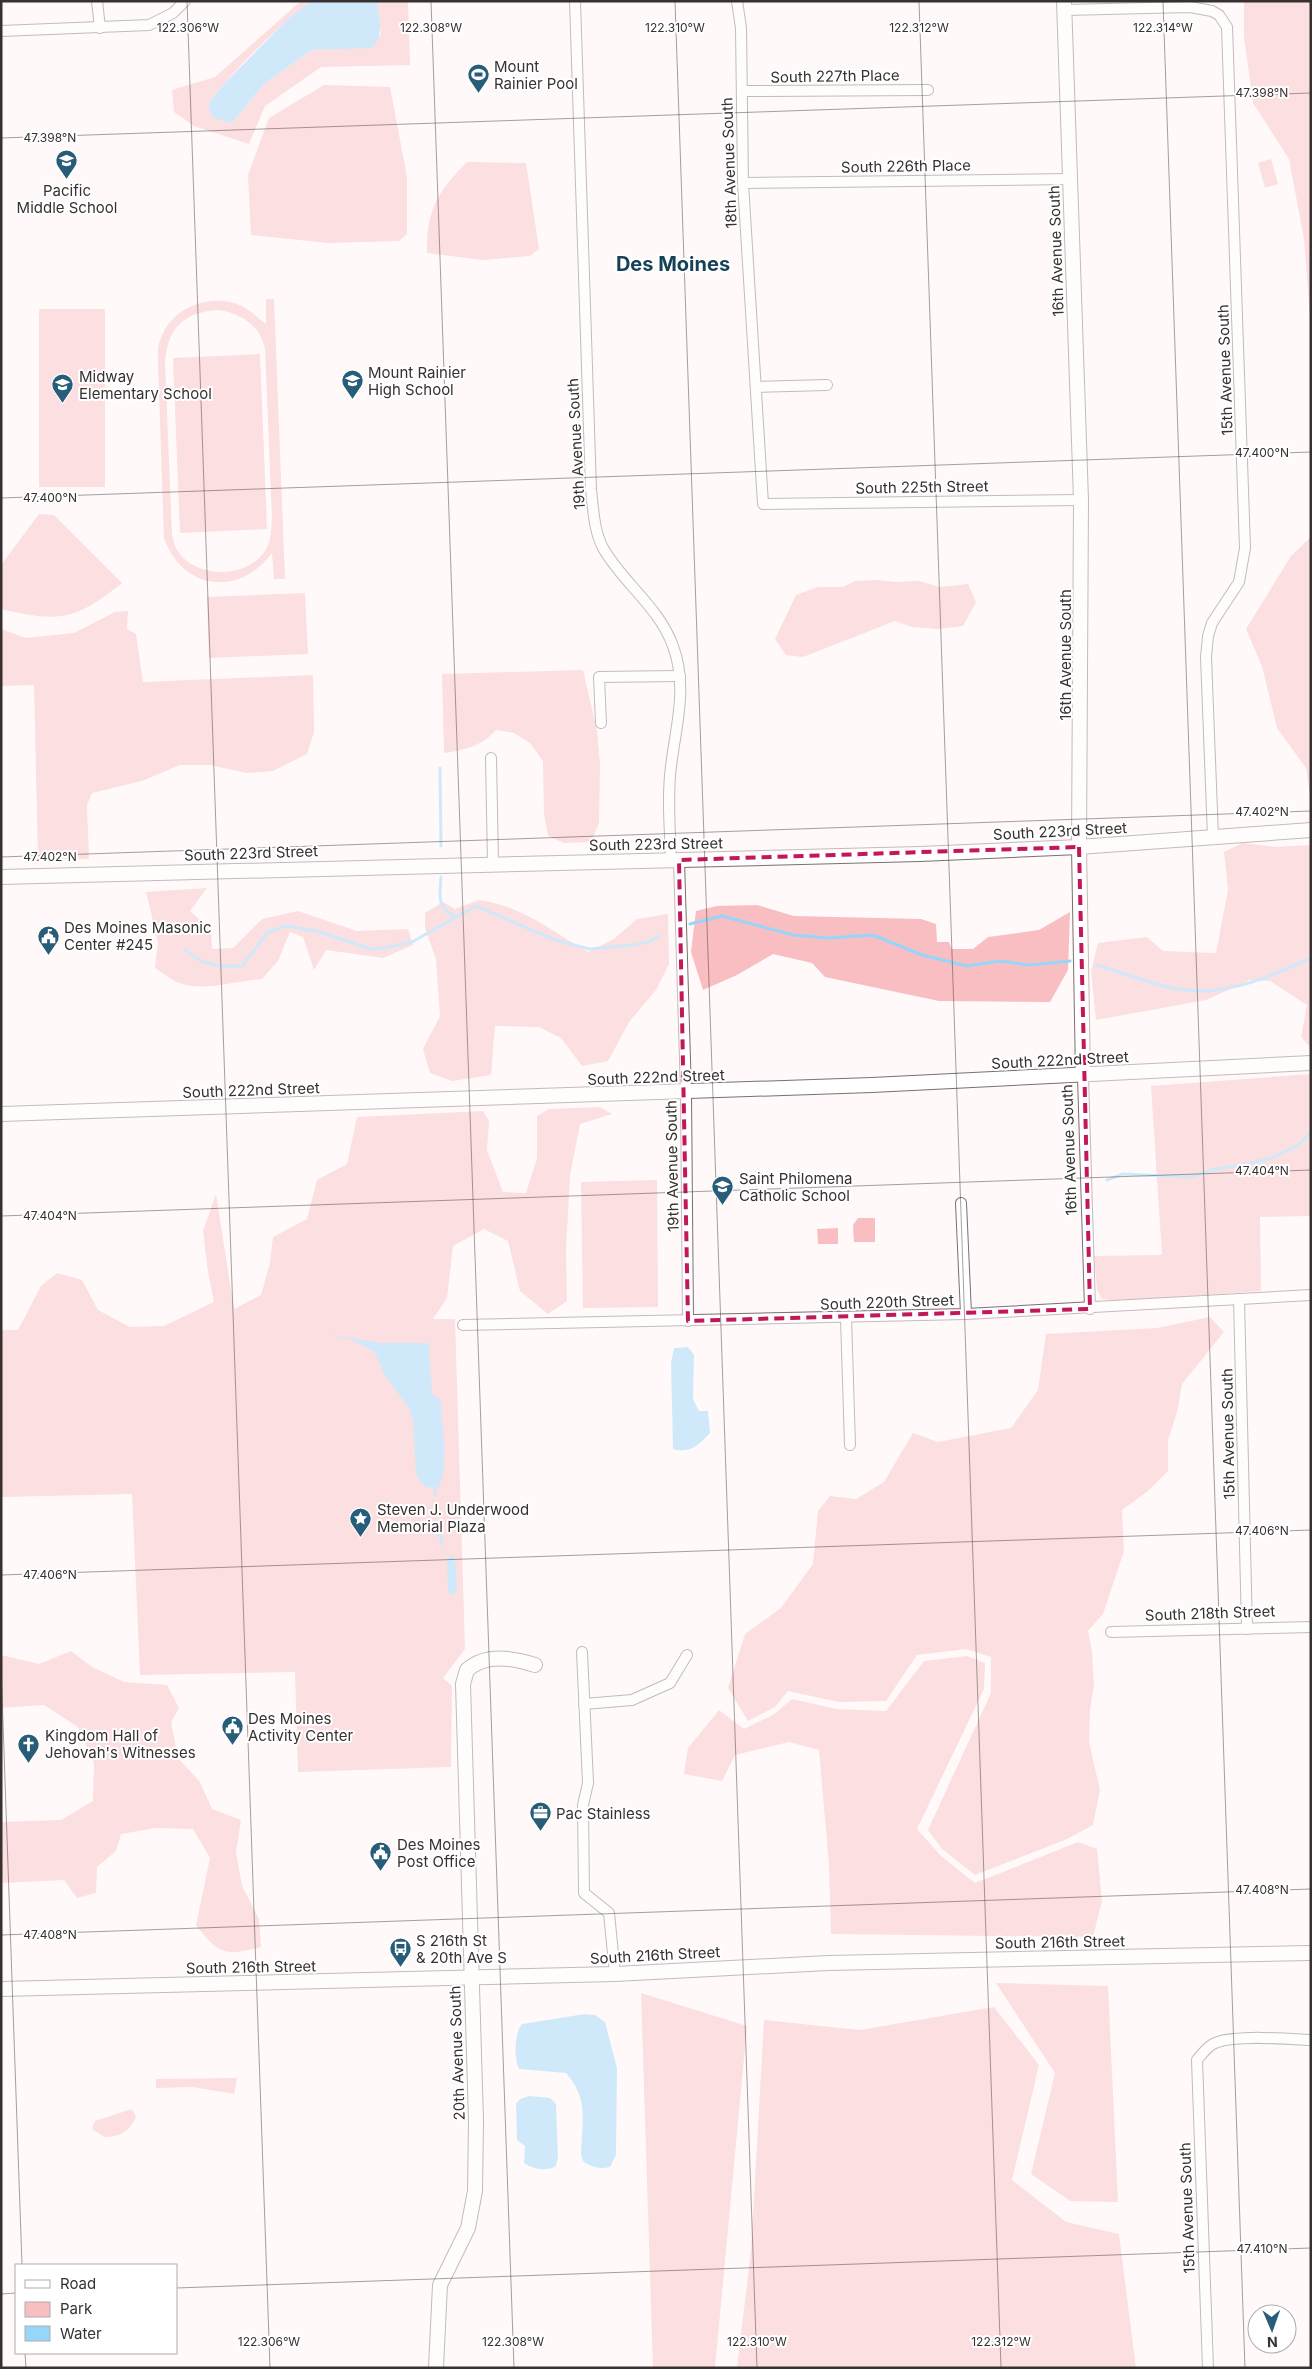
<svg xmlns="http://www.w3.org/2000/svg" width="1312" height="2369" font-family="Inter,sans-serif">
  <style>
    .green { fill: #f8bec1; fill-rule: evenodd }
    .water { fill: #97d6fa }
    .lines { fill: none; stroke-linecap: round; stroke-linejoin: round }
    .stream { stroke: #97d6fa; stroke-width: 3 }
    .street-casing { stroke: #7c6f70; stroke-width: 12 }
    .secondary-casing { stroke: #7c6f70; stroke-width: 16 }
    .street { stroke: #fff; stroke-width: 10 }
    .secondary { stroke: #fff; stroke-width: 14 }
    .marked { fill: none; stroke: #c2185b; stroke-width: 4; stroke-dasharray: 10 6; stroke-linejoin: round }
    .ticks { fill: none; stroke: #373131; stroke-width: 1; stroke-opacity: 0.45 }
    .labels { text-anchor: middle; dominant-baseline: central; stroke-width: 4; stroke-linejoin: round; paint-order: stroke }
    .poi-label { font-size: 15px; fill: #373131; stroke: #fff; text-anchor: start }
    .street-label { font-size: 15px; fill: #373131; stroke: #fff }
    .district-label { font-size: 20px; font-weight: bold; fill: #164257; stroke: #fff }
    .ticks-label { font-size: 12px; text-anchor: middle; fill: #373131; stroke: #fff; stroke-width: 4; stroke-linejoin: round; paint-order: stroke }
  </style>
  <rect width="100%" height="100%" fill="#fff9f9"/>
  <!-- green -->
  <g class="green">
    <path d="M301,1H311C274,30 239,65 210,101L232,123L264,84L312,50L381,35L377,1H408L410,65L321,67L265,106L249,144L194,126L174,112L172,90L215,77Z"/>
    <path d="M1244,1H1311V330L1304,239L1289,159L1253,103L1244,36Z"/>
    <path d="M324,85L390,87L407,177V234L399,241L328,243L251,235L248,175L269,118Z"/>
    <path d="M1271,159L1278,184L1265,188L1258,163Z"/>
    <path d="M467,162L526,163L539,249L530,256L483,260L427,253C426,209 438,192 467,162Z"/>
    <path d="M266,299H274L285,579H274L272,553C240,597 183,591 164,538L158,365C158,356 157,346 161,338C172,308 207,294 237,304C249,308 256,317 266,324ZM220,310C243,315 259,325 265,348L272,518C271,526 272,537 268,545C254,579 196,581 177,550C174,546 174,539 172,535L165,363C168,326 184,312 220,310Z"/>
    <rect x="39" y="309" width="66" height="178"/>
    <path d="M260,354L267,529L180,533L173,358Z"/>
    <path d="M39,514L54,515L122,583C76,620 59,623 1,609V565Z"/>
    <path d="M1311,537V801L1306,768L1277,728L1262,666L1246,629L1291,556Z"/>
    <path d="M877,580L895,582L919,581L940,587L968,584L976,602L963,626L938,629L912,627L895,621L803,657L786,655L775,639L796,595L818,587H843L855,581Z"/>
    <path d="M305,593L308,654L209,658L207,597Z"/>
    <path d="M128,611L127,629L136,634L143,682L313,675L314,732L307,754L273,771L246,773L210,765H180L142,781L92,793L87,805L89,859L38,860L34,685L1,686V629L26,638L74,633L115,612Z"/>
    <path d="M583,670L597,731L600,764L599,823L591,842L564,843L548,836L544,814L543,761L530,743L514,733L496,730C482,746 465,750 444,753L442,674Z"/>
    <path d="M1242,843L1276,847L1311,845V1048L1301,1037L1307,1005L1270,981L1250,980L1206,1000L1096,1020L1091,971L1098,943L1147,937L1163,951L1216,953L1228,890L1224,852Z"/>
    <path d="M207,888L190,911L211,930L212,949L233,948L262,919L298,911L357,931L408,929L413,945L383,958L326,950L314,970L303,937L290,932L278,961L262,979C235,981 204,992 179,983C171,980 163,973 155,968L158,942L146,892Z"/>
    <path d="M479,900C523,906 551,931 588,952L614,939L637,919L668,914L669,964L656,990L629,1022L608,1061L582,1066L561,1038L539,1027L495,1026L491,1075L452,1081L430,1073L423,1049L440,1016L436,959L425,928V913L443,902L455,909Z"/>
    <path d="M757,905L794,916L921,919L936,924L937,942H949L952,949H973L988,937L1039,930L1070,912L1068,970L1050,1002L939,1001L825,977L812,963L773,954L737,975L703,990L691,952L696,911L717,906Z"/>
    <path d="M1311,1074V1216L1260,1217L1261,1291L1122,1301L1102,1299L1097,1290L1094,1256L1162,1255L1151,1086Z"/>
    <path d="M600,1107L612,1114L580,1124L570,1175L566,1250L567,1301L548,1314L520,1291L508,1241L484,1229L453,1246L447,1298L433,1319H455L465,1649L443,1678L452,1686L451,1767L298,1772L295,1672L140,1675L132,1494L1,1497V1330H18L41,1286L57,1273L82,1280L98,1310L130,1327L164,1326L214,1302L208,1272L203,1231L216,1194L234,1309L261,1295L270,1263L273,1237L307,1219L317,1180L347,1164L357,1117L483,1111L489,1121L487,1150L503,1192L526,1193L537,1158V1116L549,1109Z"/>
    <path d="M657,1180L658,1307L583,1308L581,1182Z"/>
    <path d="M858,1218H875V1242H854L853,1225Z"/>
    <path d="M838,1228V1244H818L817,1229Z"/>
    <path d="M1210,1317L1224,1332L1182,1384L1177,1412L1168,1440V1471L1148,1491L1122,1510L1124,1551L1103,1614L1088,1631L1092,1652L1094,1685L1090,1709L1089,1742L1100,1790L1093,1825L1067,1839L975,1875L942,1849L928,1830L991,1693V1657L966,1649L917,1655L886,1701L839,1702L788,1691L775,1707L748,1721L728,1688L745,1634L781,1608L813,1564L818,1511L830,1496L856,1499L884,1482L913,1433L938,1442L1011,1428L1038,1390L1046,1334L1157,1328Z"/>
    <path d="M71,1651L92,1667L124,1682L167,1685L179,1708L171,1722L178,1758L200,1782L212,1809L241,1820L236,1852L242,1886L259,1919L261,1947C225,1956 219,1955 196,1925L210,1858L193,1829L155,1828L121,1834L116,1851L97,1867L96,1893L77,1898L64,1880L1,1883V1822L61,1820L93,1801L94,1763L78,1727L44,1705L1,1708V1655L39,1664Z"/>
    <path d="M967,1656L985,1663L984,1689L917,1829L941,1856L975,1883L1078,1842L1097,1849L1102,1901L1093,1937L831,1934L829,1865L819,1750L789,1742L735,1755L722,1781L684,1774L688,1748L719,1710L744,1729L773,1715L792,1699L837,1709L886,1711L924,1661Z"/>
    <path d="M996,1983L1108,1986L1118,2202L1070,2201L1031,2174L1055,2073Z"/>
    <path d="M641,1993L747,2026L715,2368H653Z"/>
    <path d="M994,2007L1039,2065L1012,2180L1066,2222L1119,2234L1136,2368H737L751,2250L764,2020L860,2030Z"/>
    <path d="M237,2078L234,2094L193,2087L156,2088V2079Z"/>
    <path d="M132,2109L136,2117C129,2132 119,2137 104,2137L92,2129L95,2121Z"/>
  </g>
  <!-- water -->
  <g class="water">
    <path d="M311,1H377C379,19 385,35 372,48L312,50L264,84L232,123L214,118L209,110L210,101L225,83L288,19Z"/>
    <path d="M331,1335L381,1343H427L429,1345L432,1394L439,1399L441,1404C442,1426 450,1470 438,1488L426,1487L420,1482L416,1472L413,1421L409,1408L384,1374L374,1351L351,1340Z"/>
    <path d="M688,1347L694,1355L693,1399L699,1411H708L710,1433C699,1445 690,1454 673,1449L671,1363L674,1348Z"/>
    <path d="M452,1555L455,1559L457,1590L456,1593L452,1595L448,1591L447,1559Z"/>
    <path d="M585,2014L595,2015L605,2022L617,2068L616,2155L610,2167C600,2169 592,2168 583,2161L581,2154C582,2122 589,2099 566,2073L519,2069C514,2059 514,2033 522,2024Z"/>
    <path d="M529,2096L550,2098L556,2104L558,2158L556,2166C547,2172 532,2169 524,2163L525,2146L517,2140L516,2104L520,2099Z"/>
  </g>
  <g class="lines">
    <!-- stream -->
    <g class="stream">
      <path d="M440,768L441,846"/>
      <path d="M441,877C440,897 436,906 455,917"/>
      <path d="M690,924L722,916L793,935L829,938L873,935L922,955L967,966L1001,961L1029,965L1070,961"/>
      <path d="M185,949C201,966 219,967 242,966L268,932L286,926L316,931L371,949L385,948L412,942L476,906L555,940L589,949L634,945L649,942L659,936"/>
      <path d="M1097,965C1134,976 1177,996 1216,990C1250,986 1280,972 1311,958"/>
      <path d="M1107,1180L1123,1174L1190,1177L1216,1169L1244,1165L1271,1158L1297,1146L1311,1133"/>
      <path d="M435,1489V1495"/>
      <path d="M434,1522L433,1531L441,1537L442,1544"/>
    </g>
    <defs>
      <g id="street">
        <path d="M97,1L100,28"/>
        <path d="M575,1L591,489C593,508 594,531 603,548C623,583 659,607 673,646C688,687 676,725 671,766C667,797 670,829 671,860"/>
        <path d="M737,1L741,28L743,183L763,504L1081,500"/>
        <path d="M1065,10L1190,7L1212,11L1219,15L1227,27L1245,548L1239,582L1212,623L1208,636L1206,657L1213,837"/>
        <path d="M1,31L149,25L173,13L185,1"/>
        <path d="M742,91L928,90"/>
        <path d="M743,183L1069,179"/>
        <path d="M756,387L827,385"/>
        <path d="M601,723L599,677L680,676"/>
        <path d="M491,758L493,863"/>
        <path d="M679,860L686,1093L688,1321"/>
        <path d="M1083,1076L1090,1309"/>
        <path d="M961,1203L966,1314"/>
        <path d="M1239,1299L1247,1629"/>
        <path d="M846,1318L850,1445"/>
        <path d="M463,1325L966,1314L1311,1295"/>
        <path d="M1111,1632L1311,1627"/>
        <path d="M582,1652L588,1783L583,1805L584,1893L609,1913L615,1974"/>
        <path d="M584,1704L632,1700L670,1683L687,1655"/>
        <path d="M1208,2368L1197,2060C1202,2054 1206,2048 1213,2044C1230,2034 1289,2039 1311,2040"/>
      </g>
      <g id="secondary">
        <path d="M1064,1L1081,500L1079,847L1083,1076"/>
        <path d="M1,877L920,854L1079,847L1311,830"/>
        <path d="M1,1114L872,1085L1311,1063"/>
        <path d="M1,1989L615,1974L828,1963L1311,1953"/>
        <path d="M436,2368L440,2285L468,2228L475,2191L476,2121L463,1684L467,1670C486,1653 513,1658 535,1665"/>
      </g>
    </defs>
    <!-- street casing -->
    <use href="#street" class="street-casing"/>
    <!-- secondary casing -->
    <use href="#secondary" class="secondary-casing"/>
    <!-- street -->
    <use href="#street" class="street"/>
    <!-- secondary -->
    <use href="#secondary" class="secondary"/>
  </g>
  <!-- marked area -->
  <path d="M0 0H1312V2369H0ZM1079,847L1090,1309L688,1321L679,860Z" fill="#fff9f9" fill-opacity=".55" fill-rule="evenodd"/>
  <path class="marked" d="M1079,847L1090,1309L688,1321L679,860Z"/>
  <!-- ticks -->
  <path class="ticks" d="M187,1L270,2368M431,1L514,2368M675,1L757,2368M919,1L1001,2368M1163,1L1245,2368M1,138L1311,93M1,498L1311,452M1,857L1311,811M1,1216L1311,1170M1,1575L1311,1530M1,1666L22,2265M1,1935L1311,1889M176,2288L1311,2248M1,2294L16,2293M25,2353L26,2368"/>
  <!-- icons -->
  <defs>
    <symbol id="stadium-pin" viewBox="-11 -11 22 30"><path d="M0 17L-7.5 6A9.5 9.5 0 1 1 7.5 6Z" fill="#275d78" stroke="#fff"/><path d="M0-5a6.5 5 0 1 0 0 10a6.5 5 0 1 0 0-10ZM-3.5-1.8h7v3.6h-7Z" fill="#fff"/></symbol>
    <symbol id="school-pin" viewBox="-11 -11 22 30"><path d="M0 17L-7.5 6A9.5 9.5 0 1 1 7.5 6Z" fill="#275d78" stroke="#fff"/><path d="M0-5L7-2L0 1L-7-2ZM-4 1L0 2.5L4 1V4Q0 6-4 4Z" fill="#fff"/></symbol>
    <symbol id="civic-pin" viewBox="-11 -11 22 30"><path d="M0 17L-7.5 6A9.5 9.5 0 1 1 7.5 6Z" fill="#275d78" stroke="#fff"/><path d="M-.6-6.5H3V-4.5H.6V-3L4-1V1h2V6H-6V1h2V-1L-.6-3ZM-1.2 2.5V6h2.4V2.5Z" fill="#fff"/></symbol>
    <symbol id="sight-pin" viewBox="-11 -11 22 30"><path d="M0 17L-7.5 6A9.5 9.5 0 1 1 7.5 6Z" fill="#275d78" stroke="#fff"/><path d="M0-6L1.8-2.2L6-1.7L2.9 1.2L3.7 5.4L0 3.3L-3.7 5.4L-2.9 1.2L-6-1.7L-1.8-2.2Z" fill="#fff"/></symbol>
    <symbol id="church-pin" viewBox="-11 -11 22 30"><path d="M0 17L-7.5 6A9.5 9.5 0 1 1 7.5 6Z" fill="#275d78" stroke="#fff"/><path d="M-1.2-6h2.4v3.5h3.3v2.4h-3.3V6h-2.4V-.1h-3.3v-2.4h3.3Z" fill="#fff"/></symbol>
    <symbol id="office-pin" viewBox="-11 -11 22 30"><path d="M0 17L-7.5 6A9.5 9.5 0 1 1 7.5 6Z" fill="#275d78" stroke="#fff"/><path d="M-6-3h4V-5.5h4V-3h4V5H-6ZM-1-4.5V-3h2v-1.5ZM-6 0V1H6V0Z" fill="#fff"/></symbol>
    <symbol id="bus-pin" viewBox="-11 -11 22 30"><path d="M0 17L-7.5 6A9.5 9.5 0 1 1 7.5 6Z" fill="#275d78" stroke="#fff"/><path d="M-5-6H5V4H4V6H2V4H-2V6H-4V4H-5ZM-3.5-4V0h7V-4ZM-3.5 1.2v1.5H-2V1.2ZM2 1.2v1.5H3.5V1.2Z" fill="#fff"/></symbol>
  </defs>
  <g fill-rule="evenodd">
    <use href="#stadium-pin" x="466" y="62" width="25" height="34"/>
    <use href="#school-pin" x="54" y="148" width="25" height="34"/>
    <use href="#school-pin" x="340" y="368" width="25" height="34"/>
    <use href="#school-pin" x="50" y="372" width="25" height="34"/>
    <use href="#civic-pin" x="36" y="924" width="25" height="34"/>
    <use href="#school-pin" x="710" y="1174" width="25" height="34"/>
    <use href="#sight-pin" x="348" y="1506" width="25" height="34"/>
    <use href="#civic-pin" x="220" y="1714" width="25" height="34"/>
    <use href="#church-pin" x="16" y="1732" width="25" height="34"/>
    <use href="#office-pin" x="528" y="1800" width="25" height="34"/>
    <use href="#civic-pin" x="368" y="1840" width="25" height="34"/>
    <use href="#bus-pin" x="388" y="1936" width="25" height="34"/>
  </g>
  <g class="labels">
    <!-- poi labels -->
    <g class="poi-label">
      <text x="494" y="66">Mount<tspan x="494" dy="17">Rainier Pool</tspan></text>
      <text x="67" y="190" text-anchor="middle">Pacific<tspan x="67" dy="17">Middle School</tspan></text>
      <text x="368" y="372">Mount Rainier<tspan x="368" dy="17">High School</tspan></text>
      <text x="79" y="376">Midway<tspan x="79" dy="17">Elementary School</tspan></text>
      <text x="64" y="927">Des Moines Masonic<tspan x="64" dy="17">Center #245</tspan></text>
      <text x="739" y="1178">Saint Philomena<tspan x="739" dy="17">Catholic School</tspan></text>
      <text x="377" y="1509">Steven J. Underwood<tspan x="377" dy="17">Memorial Plaza</tspan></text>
      <text x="248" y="1718">Des Moines<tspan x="248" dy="17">Activity Center</tspan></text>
      <text x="45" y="1735">Kingdom Hall of<tspan x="45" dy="17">Jehovah's Witnesses</tspan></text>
      <text x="556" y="1813">Pac Stainless</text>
      <text x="397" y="1844">Des Moines<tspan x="397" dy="17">Post Office</tspan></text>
      <text x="416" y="1940">S 216th St<tspan x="416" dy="17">&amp; 20th Ave S</tspan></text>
    </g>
    <!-- street labels -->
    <g class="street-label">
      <text transform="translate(835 76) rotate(-1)">South 227th Place</text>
      <text transform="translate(729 163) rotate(-92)">18th Avenue South</text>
      <text transform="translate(906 166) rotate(-1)">South 226th Place</text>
      <text transform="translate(1056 251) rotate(-92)">16th Avenue South</text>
      <text transform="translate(1225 370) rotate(-92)">15th Avenue South</text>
      <text transform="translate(576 444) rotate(-93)">19th Avenue South</text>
      <text transform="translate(922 487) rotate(-1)">South 225th Street</text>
      <text transform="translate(1065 655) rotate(-90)">16th Avenue South</text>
      <text transform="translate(1060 831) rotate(-3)">South 223rd Street</text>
      <text transform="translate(656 844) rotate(-1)">South 223rd Street</text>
      <text transform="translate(251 853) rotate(-2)">South 223rd Street</text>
      <text transform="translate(1060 1060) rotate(-3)">South 222nd Street</text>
      <text transform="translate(656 1077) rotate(-2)">South 222nd Street</text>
      <text transform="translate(251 1090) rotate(-2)">South 222nd Street</text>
      <text transform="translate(1069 1150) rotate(-92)">16th Avenue South</text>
      <text transform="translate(672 1166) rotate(-91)">19th Avenue South</text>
      <text transform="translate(887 1302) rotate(-2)">South 220th Street</text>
      <text transform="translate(1228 1434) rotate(-91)">15th Avenue South</text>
      <text transform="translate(1210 1613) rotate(-2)">South 218th Street</text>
      <text transform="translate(1060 1942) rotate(-1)">South 216th Street</text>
      <text transform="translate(655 1955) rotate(-3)">South 216th Street</text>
      <text transform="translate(251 1967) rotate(-1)">South 216th Street</text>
      <text transform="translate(457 2053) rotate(-92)">20th Avenue South</text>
      <text transform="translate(1187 2208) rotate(-92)">15th Avenue South</text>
    </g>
    <!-- district labels -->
    <g class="district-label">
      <text x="673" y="264">Des Moines</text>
    </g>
  </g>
  <g class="ticks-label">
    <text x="188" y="32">122.306°W</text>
    <text x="431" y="32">122.308°W</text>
    <text x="675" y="32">122.310°W</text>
    <text x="919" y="32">122.312°W</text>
    <text x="1163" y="32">122.314°W</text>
    <text x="1262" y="97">47.398°N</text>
    <text x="50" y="142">47.398°N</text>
    <text x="1262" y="457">47.400°N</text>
    <text x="50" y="502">47.400°N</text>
    <text x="1262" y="816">47.402°N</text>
    <text x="50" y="861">47.402°N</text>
    <text x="1262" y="1175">47.404°N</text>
    <text x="50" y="1220">47.404°N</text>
    <text x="1262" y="1535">47.406°N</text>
    <text x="50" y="1579">47.406°N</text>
    <text x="1262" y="1894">47.408°N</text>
    <text x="50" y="1939">47.408°N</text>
    <text x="1262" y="2253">47.410°N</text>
    <text x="269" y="2346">122.306°W</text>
    <text x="513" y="2346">122.308°W</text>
    <text x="757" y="2346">122.310°W</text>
    <text x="1001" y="2346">122.312°W</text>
  </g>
  <!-- border -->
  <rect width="1312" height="2369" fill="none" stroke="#373131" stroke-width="5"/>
  <!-- legend -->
  <rect x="15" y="2264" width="162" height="90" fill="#ffffff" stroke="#afadad"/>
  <rect x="25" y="2280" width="25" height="8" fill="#ffffff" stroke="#afadad"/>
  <text x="60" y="2289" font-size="15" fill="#373131">Road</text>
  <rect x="25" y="2302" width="25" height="15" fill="#f8bec1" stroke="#afadad"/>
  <text x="60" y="2314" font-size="15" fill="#373131">Park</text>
  <rect x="25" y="2326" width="25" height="15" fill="#97d6fa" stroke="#afadad"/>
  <text x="60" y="2339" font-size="15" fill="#373131">Water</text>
  <!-- north arrow -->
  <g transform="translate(1272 2329) rotate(178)"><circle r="24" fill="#ffffff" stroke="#afadad"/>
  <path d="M0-4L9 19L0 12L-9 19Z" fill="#275d78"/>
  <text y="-8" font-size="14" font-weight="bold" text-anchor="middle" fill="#373131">N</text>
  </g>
</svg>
